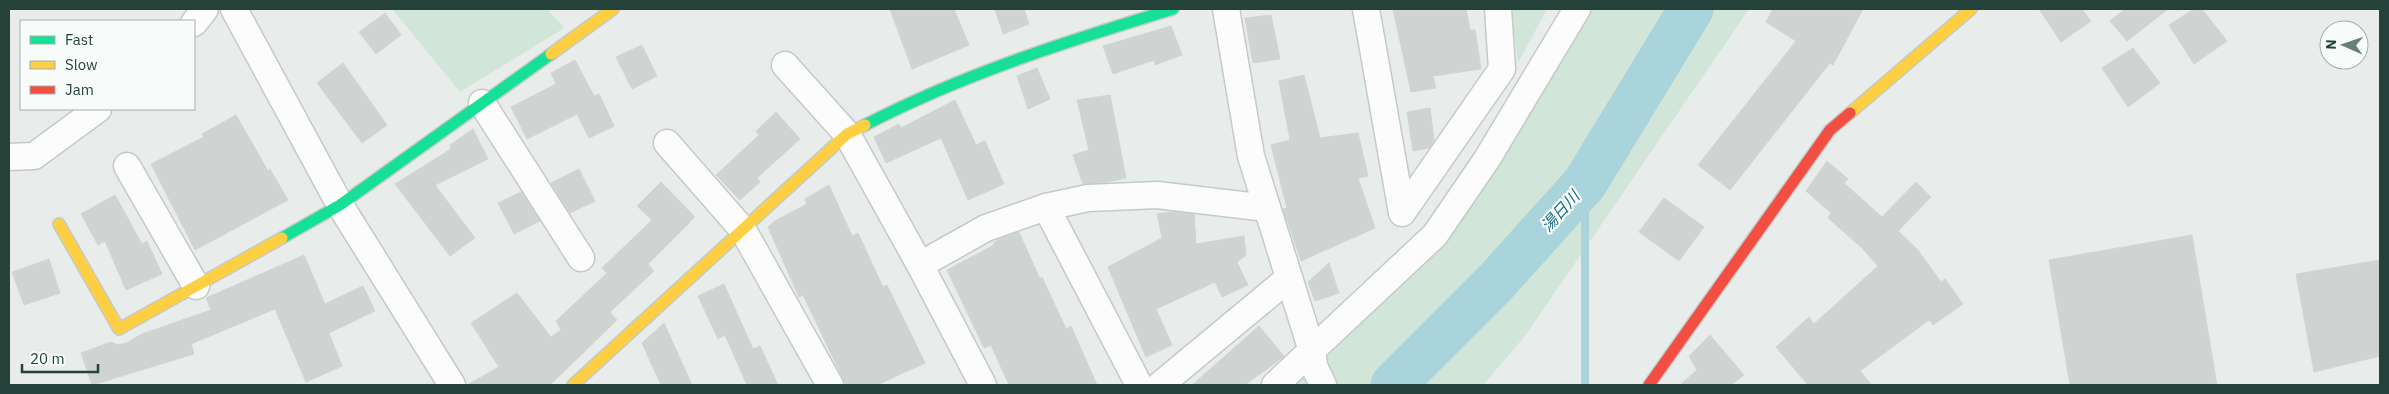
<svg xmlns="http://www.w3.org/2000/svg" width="2389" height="394" font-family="'IBM Plex Sans','Noto Sans JP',sans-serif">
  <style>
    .green { fill: #d1e6d8 }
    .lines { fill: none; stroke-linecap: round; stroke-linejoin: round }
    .stream { stroke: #a9d4db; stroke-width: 8 }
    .river { stroke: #a9d4db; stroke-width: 45 }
    .building { fill: #cfd4d2; stroke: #d1d6d4 }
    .street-casing { stroke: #c5cac8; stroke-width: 29 }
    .fast-casing { stroke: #c3cbc8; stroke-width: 14 }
    .slow-casing { stroke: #c3cbc8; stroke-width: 14 }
    .jam-casing { stroke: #c3cbc8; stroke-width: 14 }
    .street { stroke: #fcfcfc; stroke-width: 26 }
    .fast { stroke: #16e098; stroke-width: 11 }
    .slow { stroke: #ffcf43; stroke-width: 11 }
    .jam { stroke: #f24e42; stroke-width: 11 }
    .labels { text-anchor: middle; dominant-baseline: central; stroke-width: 4.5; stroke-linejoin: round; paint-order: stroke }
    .water-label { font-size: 16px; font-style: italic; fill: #1c6f80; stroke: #f7fbf9 }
  </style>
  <rect width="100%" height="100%" fill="#e8edeb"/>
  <!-- green -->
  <g class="green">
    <path d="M392,9H547L564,28L460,92Z"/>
    <path d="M1511,9H1547L1518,63Z"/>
    <path d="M1587,9H1749L1525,336L1483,385H1275L1452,210Z"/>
  </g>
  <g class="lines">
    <!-- stream -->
    <path class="stream" d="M1585,183V385"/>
    <!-- river -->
    <path class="river" d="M1393,385L1496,282L1585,183L1691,9"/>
  </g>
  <!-- building -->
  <g class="building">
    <path d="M890,9H954L969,45L912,69Z"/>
    <path d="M995,9H1024L1029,24L1003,34Z"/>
    <path d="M1393,9H1466L1470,30H1475L1481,69L1433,76L1436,88L1411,92Z"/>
    <path d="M1773,9H1863L1833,65L1830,63L1730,190L1698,165L1796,41L1766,22Z"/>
    <path d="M2039,9H2082L2091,21L2061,42Z"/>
    <path d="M2125,9H2168L2127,41L2110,21Z"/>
    <path d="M2194,9H2202L2227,41L2194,64L2169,25Z"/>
    <path d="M385,13L401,35L376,54L359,32Z"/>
    <path d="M1271,15L1280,59L1253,63L1245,18Z"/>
    <path d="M1171,26L1182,55L1155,65L1154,60L1113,74L1103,46Z"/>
    <path d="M642,45L657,76L632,89L616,57Z"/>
    <path d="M2133,48L2160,83L2128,107L2102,68Z"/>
    <path d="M575,60L594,96L599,94L614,126L589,138L577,114L527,139L511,107L556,84L551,73Z"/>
    <path d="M343,63L387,125L362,143L317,83Z"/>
    <path d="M1037,68L1050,99L1028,109L1017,76Z"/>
    <path d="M1304,75L1320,138L1358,133L1368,176L1358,178L1375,228L1301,261L1283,209L1287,208L1271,145L1290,140L1279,81Z"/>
    <path d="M1110,95L1126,178L1107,182L1083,184L1073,155L1089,150L1077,100Z"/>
    <path d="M955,100L976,145L985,141L1004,184L968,200L941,138L886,163L874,137L899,124L901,128Z"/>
    <path d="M1430,108L1434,140L1429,148L1413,151L1407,112Z"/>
    <path d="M776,112L800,139L757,178L760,182L740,200L716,175L759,135L756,131Z"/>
    <path d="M236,115L268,171L270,169L288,200L195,250L151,164L204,137L202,134Z"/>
    <path d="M473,129L488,159L435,185L475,238L450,256L395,184L451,149L450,145Z"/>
    <path d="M1827,161L1848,179L1844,183L1882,217L1916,182L1931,197L1898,231L1918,250L1941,282L1945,279L1963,304L1933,325L1929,320L1860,371L1872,385H1808L1776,347L1809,317L1814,324L1878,266L1862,248L1828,218L1831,213L1806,191Z"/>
    <path d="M579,169L595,201L570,213L551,183Z"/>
    <path d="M661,182L695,217L648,264L654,271L610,312L617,320L550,385H467L499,367L471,323L517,293L551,337L561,330L556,321L607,273L602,268L652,220L637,206Z"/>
    <path d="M829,185L852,236L858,233L883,287L887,285L925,363L877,385H846L803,295L799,297L768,227L775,221L807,204L805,199Z"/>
    <path d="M521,192L540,221L514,234L498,203Z"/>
    <path d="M115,195L142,244L147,241L162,274L126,290L105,241L98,245L81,214Z"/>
    <path d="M1664,198L1704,227L1679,261L1639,232Z"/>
    <path d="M1171,212L1194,214L1196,244L1244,236L1246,255L1237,262L1248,285L1222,297L1215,282L1156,309L1172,345L1146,357L1108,267L1162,238L1157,214Z"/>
    <path d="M1019,232L1040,279L1042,277L1066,329L1071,326L1097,385H1009L991,345L984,348L947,270L994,245L993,243L1000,239Z"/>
    <path d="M2192,235L2217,385H2070L2049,260Z"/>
    <path d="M304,255L325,304L363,286L375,311L329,333L342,366L306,382L275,309L191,344L194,354L92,385L81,353L111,342L118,345L126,343L142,334L211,310L206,298Z"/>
    <path d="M49,259L60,293L24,305L12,272Z"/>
    <path d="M2380,260V356L2314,372L2296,274Z"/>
    <path d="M1329,263L1339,293L1315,301L1308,282Z"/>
    <path d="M724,284L753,349L760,346L778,385H747L725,335L718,339L698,296Z"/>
    <path d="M664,323L692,385H661L642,343Z"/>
    <path d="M1259,326L1284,356L1282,358L1245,385H1192Z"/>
    <path d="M1710,335L1744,375L1731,385H1680L1697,370L1689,356Z"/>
  </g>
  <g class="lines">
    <defs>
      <g id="street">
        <path d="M234,9L340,205L452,385"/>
        <path d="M1226,9L1251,156L1312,351L1314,366L1323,385"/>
        <path d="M1366,9L1402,213L1502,69L1498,9"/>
        <path d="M194,23L205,9"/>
        <path d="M785,65L847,134L920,265L983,385"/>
        <path d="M482,103L581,258"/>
        <path d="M667,143L743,230L830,385"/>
        <path d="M9,157L34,156L98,109"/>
        <path d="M127,166L196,286"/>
        <path d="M1046,207L1139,385"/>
        <path d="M920,265L986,228L1046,207L1088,198L1157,195L1267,208"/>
        <path d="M1160,385L1289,278"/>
        <path d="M1275,385L1435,235L1487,159L1577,9"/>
      </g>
      <g id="fast">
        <path d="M865,125C963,74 1068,41 1173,9"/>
        <path d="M282,238L340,205L551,54"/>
      </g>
      <g id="slow">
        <path d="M551,54L613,9"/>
        <path d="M1850,113L1971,9"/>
        <path d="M59,224L119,329L282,238"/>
        <path d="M573,385L847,134L865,125"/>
      </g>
      <path id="jam" d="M1649,385L1830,130L1850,113"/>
    </defs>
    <!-- street casing -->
    <use href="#street" class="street-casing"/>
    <!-- fast casing -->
    <use href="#fast" class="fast-casing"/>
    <!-- slow casing -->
    <use href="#slow" class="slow-casing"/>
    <!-- jam casing -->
    <use href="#jam" class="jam-casing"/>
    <!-- street -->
    <use href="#street" class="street"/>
    <!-- fast -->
    <use href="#fast" class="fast"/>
    <!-- slow -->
    <use href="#slow" class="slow"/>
    <!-- jam -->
    <use href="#jam" class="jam"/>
  </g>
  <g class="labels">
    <!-- water labels -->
    <g class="water-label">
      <text transform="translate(1560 211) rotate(-48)">湯日川</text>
    </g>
  </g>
  <!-- border -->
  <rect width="2389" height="394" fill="none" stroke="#24423a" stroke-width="20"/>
  <!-- legend -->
  <rect x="20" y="20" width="175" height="90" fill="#f7fbf9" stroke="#a3b1ad"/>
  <rect x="30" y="36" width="25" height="8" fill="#16e098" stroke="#a3b1ad"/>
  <text x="65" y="45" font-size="15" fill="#24423a">Fast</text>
  <rect x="30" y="61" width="25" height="8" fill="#ffcf43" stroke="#a3b1ad"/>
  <text x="65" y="70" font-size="15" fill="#24423a">Slow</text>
  <rect x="30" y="86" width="25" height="8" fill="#f24e42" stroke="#a3b1ad"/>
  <text x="65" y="95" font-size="15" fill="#24423a">Jam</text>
  <!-- north arrow -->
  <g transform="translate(2344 45) rotate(272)"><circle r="24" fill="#f7fbf9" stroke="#a3b1ad"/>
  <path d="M0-4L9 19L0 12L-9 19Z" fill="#697e78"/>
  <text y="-8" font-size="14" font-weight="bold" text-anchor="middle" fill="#24423a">N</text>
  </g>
  <!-- scale -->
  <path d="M22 364v8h76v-8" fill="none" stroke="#24423a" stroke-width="2.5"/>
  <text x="30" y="364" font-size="15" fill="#24423a" stroke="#f7fbf9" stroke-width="4" paint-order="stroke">20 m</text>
</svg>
